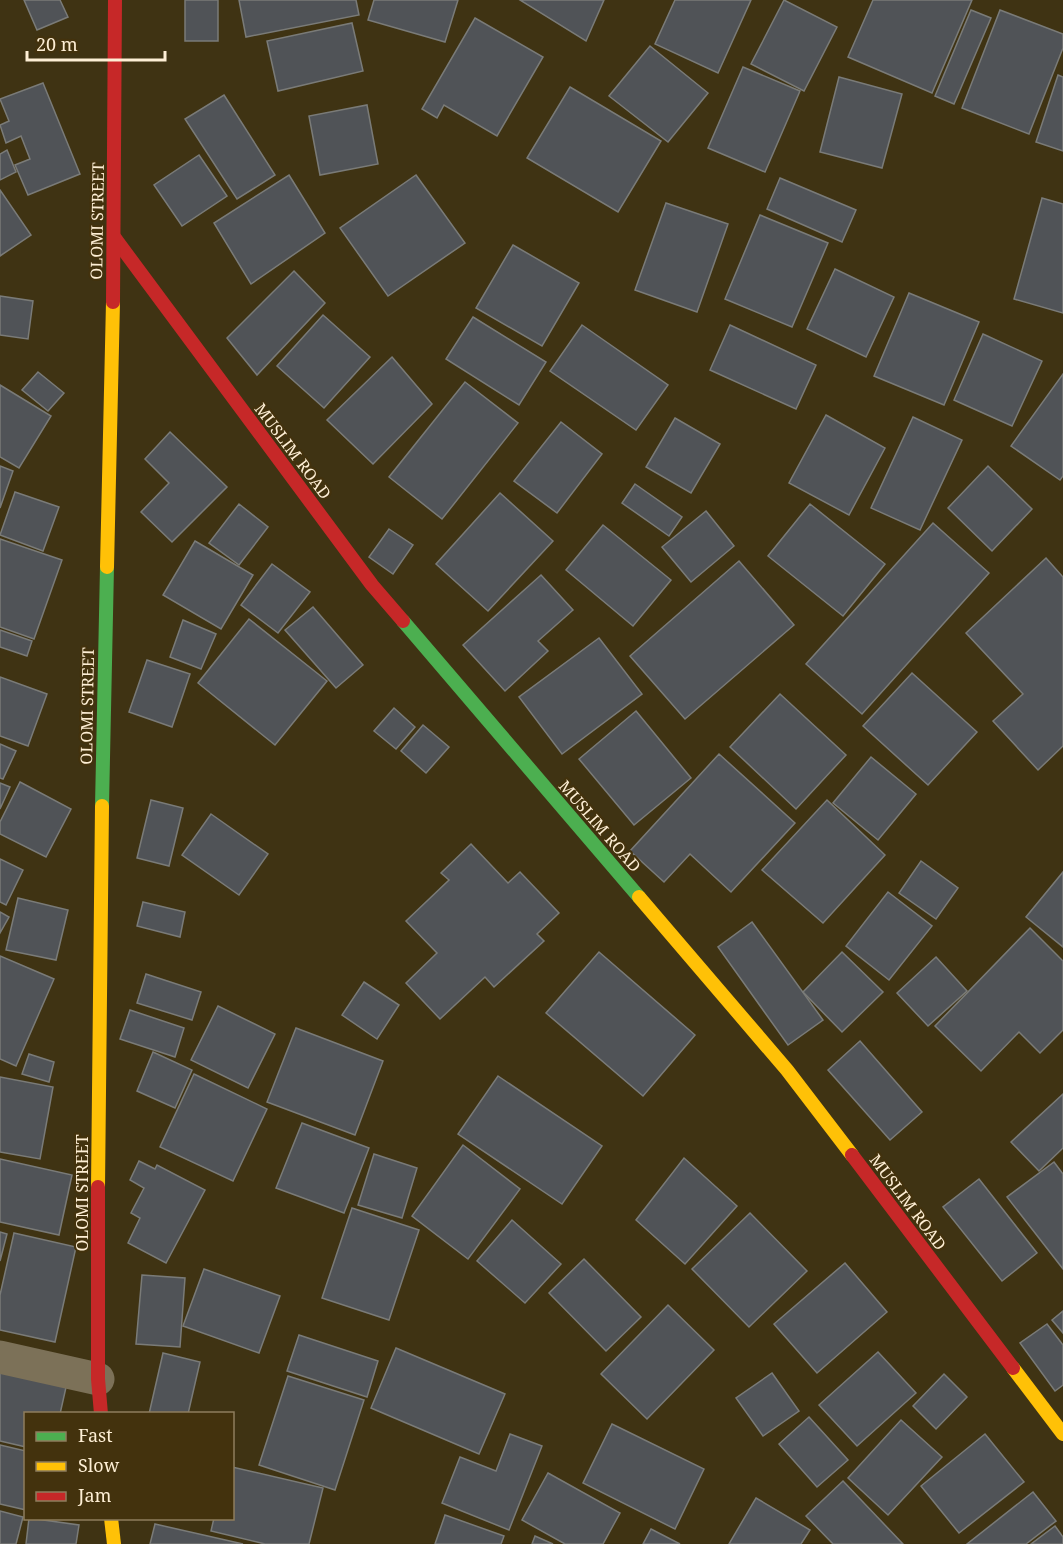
<svg xmlns="http://www.w3.org/2000/svg" width="1063" height="1544" font-family="'Noto Serif',serif">
  <style>
    .building { fill: #505357; stroke: #7a7b78; stroke-width: 1.5 }
    .lines { fill: none; stroke-linecap: round; stroke-linejoin: round }
    .street { stroke: #7c7158; stroke-width: 33 }
    .fast { stroke: #4caf50; stroke-width: 14 }
    .slow { stroke: #ffc107; stroke-width: 14 }
    .jam { stroke: #c62828; stroke-width: 14 }
    .labels { text-anchor: middle; dominant-baseline: central; stroke-width: 4.5; stroke-linejoin: round; paint-order: stroke }
    .street-label { font-size: 16px; fill: #feefd5; stroke: #43320d }
  </style>
  <rect width="100%" height="100%" fill="#3f3313"/>
  <!-- building -->
  <g class="building">
    <path d="M24,0H60L68,17L37,30Z"/>
    <rect x="185" y="0" width="33" height="41"/>
    <path d="M239,0H356L359,15L246,37Z"/>
    <path d="M374,0H458L445,42L368,20Z"/>
    <path d="M520,0H604L586,41Z"/>
    <path d="M675,0H751L718,73L655,44Z"/>
    <path d="M784,0L837,27L804,91L751,64Z"/>
    <path d="M873,0H972L932,93L848,57Z"/>
    <path d="M971,10L991,18L954,104L935,96Z"/>
    <path d="M1000,10L1063,34V48L1029,134L962,108Z"/>
    <path d="M475,18L543,57L497,136L444,105L437,118L422,109Z"/>
    <path d="M352,23L363,71L278,91L267,41Z"/>
    <path d="M650,46L708,93L668,142L609,96Z"/>
    <path d="M743,67L800,91L765,172L708,148Z"/>
    <path d="M1058,75L1063,77V151L1036,142Z"/>
    <path d="M839,77L902,94L882,168L820,152Z"/>
    <path d="M43,83L80,174L28,195L15,165L30,159L21,136L6,143L0,125L9,121L0,99Z"/>
    <path d="M570,87L661,141L618,212L527,158Z"/>
    <path d="M224,95L275,175L237,199L185,119Z"/>
    <path d="M367,105L378,164L320,175L309,116Z"/>
    <path d="M7,150L16,172L0,180V154Z"/>
    <path d="M199,155L227,196L182,226L154,185Z"/>
    <path d="M289,175L325,233L251,284L214,223Z"/>
    <path d="M416,175L465,243L388,296L340,228Z"/>
    <path d="M780,178L856,210L842,242L767,209Z"/>
    <path d="M0,190L31,235L0,256Z"/>
    <path d="M1042,198L1063,204V313L1014,299Z"/>
    <path d="M666,203L728,224L697,312L635,290Z"/>
    <path d="M760,215L828,243L792,327L725,299Z"/>
    <path d="M513,245L579,283L542,346L476,308Z"/>
    <path d="M835,269L894,297L866,357L807,329Z"/>
    <path d="M294,271L325,303L257,375L227,338Z"/>
    <path d="M909,293L979,322L944,405L874,376Z"/>
    <path d="M0,296L33,301L28,339L0,335Z"/>
    <path d="M323,315L370,357L324,408L277,366Z"/>
    <path d="M473,317L546,362L519,405L446,359Z"/>
    <path d="M582,325L668,385L636,430L550,371Z"/>
    <path d="M730,325L816,365L796,409L710,370Z"/>
    <path d="M983,334L1042,361L1012,426L954,400Z"/>
    <path d="M392,357L432,404L373,464L327,420Z"/>
    <path d="M38,372L64,393L48,411L22,390Z"/>
    <path d="M1063,374V476L1060,480L1011,446Z"/>
    <path d="M465,382L518,423L442,519L389,477Z"/>
    <path d="M0,385L51,416L19,468L0,457Z"/>
    <path d="M826,415L885,448L849,515L789,483Z"/>
    <path d="M913,417L962,440L920,530L871,508Z"/>
    <path d="M675,418L720,444L691,493L646,467Z"/>
    <path d="M561,422L602,454L557,513L514,481Z"/>
    <path d="M170,432L227,487L172,542L141,512L169,483L145,459Z"/>
    <path d="M0,466L13,471L0,508Z"/>
    <path d="M988,466L1032,509L992,551L948,508Z"/>
    <path d="M635,484L682,517L669,536L622,503Z"/>
    <path d="M15,492L59,507L43,551L0,535Z"/>
    <path d="M500,493L553,541L488,611L436,564Z"/>
    <path d="M239,504L268,527L239,565L209,543Z"/>
    <path d="M810,504L885,564L843,616L768,556Z"/>
    <path d="M706,511L734,546L691,582L662,547Z"/>
    <path d="M933,523L989,573L862,714L806,664Z"/>
    <path d="M603,525L671,580L633,626L566,570Z"/>
    <path d="M389,529L413,545L393,574L369,557Z"/>
    <path d="M0,539L62,560L34,639L0,627Z"/>
    <path d="M195,541L253,575L221,629L163,595Z"/>
    <path d="M1046,558L1063,577V746L1038,770L993,721L1023,694L966,633Z"/>
    <path d="M739,561L794,625L685,719L630,656Z"/>
    <path d="M272,564L310,592L278,633L241,605Z"/>
    <path d="M541,575L573,610L538,641L548,651L505,691L463,645Z"/>
    <path d="M313,607L363,665L336,688L285,630Z"/>
    <path d="M249,619L327,681L275,745L198,683Z"/>
    <path d="M183,620L216,634L201,669L170,657Z"/>
    <path d="M0,630L32,641L27,656L0,647Z"/>
    <path d="M599,638L642,694L562,754L519,697Z"/>
    <path d="M147,660L190,674L172,727L129,712Z"/>
    <path d="M912,673L977,732L928,785L863,726Z"/>
    <path d="M0,677L47,694L28,746L0,736Z"/>
    <path d="M780,694L846,755L796,809L730,747Z"/>
    <path d="M394,708L415,727L396,749L374,731Z"/>
    <path d="M636,711L691,778L634,825L579,759Z"/>
    <path d="M423,725L449,747L426,773L401,751Z"/>
    <path d="M0,744L16,751L3,779L0,778Z"/>
    <path d="M719,754L795,823L731,892L690,854L664,882L630,851Z"/>
    <path d="M871,757L916,794L878,840L833,803Z"/>
    <path d="M20,782L71,809L46,857L0,834V822Z"/>
    <path d="M0,783L10,787L0,809Z"/>
    <path d="M151,800L183,808L169,866L137,858Z"/>
    <path d="M827,800L885,855L823,923L762,870Z"/>
    <path d="M211,814L268,854L239,895L182,855Z"/>
    <path d="M471,844L508,883L520,872L559,913L537,934L544,941L494,987L485,977L440,1019L406,983L437,953L406,921L449,880L441,873Z"/>
    <path d="M0,859L23,870L6,905L0,902Z"/>
    <path d="M921,861L958,888L936,919L899,893Z"/>
    <path d="M1063,872V947L1026,917Z"/>
    <path d="M888,892L932,926L889,980L846,946Z"/>
    <path d="M18,898L68,910L56,960L6,950Z"/>
    <path d="M143,902L185,912L180,937L137,926Z"/>
    <path d="M0,912L9,917L0,933Z"/>
    <path d="M752,922L823,1020L788,1045L718,947Z"/>
    <path d="M1030,928L1063,961V1030L1040,1053L1019,1032L981,1071L935,1026Z"/>
    <path d="M599,952L695,1035L643,1096L546,1013Z"/>
    <path d="M842,952L883,992L842,1032L803,992Z"/>
    <path d="M0,956L54,979L16,1066L0,1059Z"/>
    <path d="M936,957L967,991L928,1026L897,993Z"/>
    <path d="M146,974L201,992L192,1020L137,1003Z"/>
    <path d="M364,982L399,1005L377,1039L342,1015Z"/>
    <path d="M218,1006L275,1034L248,1088L191,1060Z"/>
    <path d="M130,1010L184,1028L175,1057L120,1039Z"/>
    <path d="M296,1028L383,1061L355,1135L267,1102Z"/>
    <path d="M860,1041L922,1112L890,1140L828,1070Z"/>
    <path d="M153,1052L192,1070L175,1108L137,1091Z"/>
    <path d="M29,1054L54,1062L49,1082L22,1074Z"/>
    <path d="M194,1074L267,1109L233,1181L160,1147Z"/>
    <path d="M498,1076L602,1146L562,1204L458,1134Z"/>
    <path d="M0,1077L53,1087L40,1159L0,1152Z"/>
    <path d="M1063,1094V1148L1039,1171L1011,1142Z"/>
    <path d="M302,1123L369,1148L344,1213L276,1188Z"/>
    <path d="M463,1145L520,1189L468,1259L412,1216Z"/>
    <path d="M374,1154L417,1168L402,1218L358,1205Z"/>
    <path d="M684,1158L737,1206L685,1264L636,1220Z"/>
    <path d="M0,1159L72,1175L59,1235L0,1222Z"/>
    <path d="M139,1161L155,1169L157,1165L205,1190L166,1263L128,1243L140,1218L131,1213L144,1188L130,1180Z"/>
    <path d="M1054,1162L1063,1174V1269L1007,1197Z"/>
    <path d="M979,1179L1037,1253L1002,1281L943,1207Z"/>
    <path d="M352,1208L419,1230L389,1320L322,1298Z"/>
    <path d="M750,1213L807,1271L749,1327L692,1269Z"/>
    <path d="M512,1220L561,1264L525,1303L477,1261Z"/>
    <path d="M0,1232L7,1234L0,1261Z"/>
    <path d="M14,1233L76,1247L55,1342L0,1330V1295Z"/>
    <path d="M584,1259L641,1317L606,1351L549,1293Z"/>
    <path d="M845,1263L887,1312L817,1373L774,1324Z"/>
    <path d="M204,1269L280,1296L259,1353L183,1326Z"/>
    <path d="M142,1275L185,1278L180,1347L136,1344Z"/>
    <path d="M668,1305L714,1350L647,1419L601,1374Z"/>
    <path d="M1063,1311V1333L1052,1320Z"/>
    <path d="M1047,1324L1063,1345V1385L1055,1391L1020,1343Z"/>
    <path d="M299,1335L378,1361L367,1397L287,1371Z"/>
    <path d="M396,1348L505,1394L479,1454L371,1408Z"/>
    <path d="M878,1352L916,1393L857,1446L819,1405Z"/>
    <path d="M163,1353L200,1362L188,1414H149Z"/>
    <path d="M0,1359L69,1374L60,1414H26V1447L0,1441Z"/>
    <path d="M772,1373L799,1411L763,1436L736,1398Z"/>
    <path d="M944,1374L967,1397L936,1429L913,1406Z"/>
    <path d="M288,1376L364,1400L335,1490L259,1465Z"/>
    <path d="M809,1417L848,1460L817,1487L779,1444Z"/>
    <path d="M901,1420L942,1457L888,1515L848,1478Z"/>
    <path d="M612,1424L704,1469L675,1529L583,1483Z"/>
    <path d="M510,1434L542,1446L509,1530L442,1503L460,1457L496,1471Z"/>
    <path d="M985,1434L1024,1482L959,1533L921,1486Z"/>
    <path d="M0,1445L26,1451V1510L0,1504Z"/>
    <path d="M232,1467L323,1488L309,1544H265L211,1531L214,1518H232Z"/>
    <path d="M548,1473L620,1513L603,1544H565L522,1520Z"/>
    <path d="M843,1481L903,1544H833L806,1516Z"/>
    <path d="M1033,1492L1056,1521L1026,1544H967Z"/>
    <path d="M756,1498L810,1530L801,1544H729Z"/>
    <path d="M0,1511L23,1517L16,1544H0Z"/>
    <path d="M445,1515L504,1536L501,1544H435Z"/>
    <path d="M29,1518L79,1525L76,1544H26Z"/>
    <path d="M155,1524L243,1544H150Z"/>
    <path d="M1055,1526L1063,1537V1544H1031Z"/>
    <path d="M651,1529L680,1544H643Z"/>
    <path d="M535,1536L553,1544H532Z"/>
  </g>
  <g class="lines">
    <!-- street -->
    <path class="street" d="M0,1357L98,1379"/>
    <!-- fast -->
    <g class="fast">
      <path d="M403,621L639,897"/>
      <path d="M102,806L107,567"/>
    </g>
    <!-- slow -->
    <g class="slow">
      <path d="M107,567L113,302"/>
      <path d="M639,897L787,1070L852,1155"/>
      <path d="M98,1187L102,806"/>
      <path d="M1013,1368L1063,1434"/>
      <path d="M111,1518L114,1544"/>
    </g>
    <!-- jam -->
    <g class="jam">
      <path d="M114,237L372,585L403,621"/>
      <path d="M113,302L115,0"/>
      <path d="M852,1155L1013,1368"/>
      <path d="M98,1187V1379L101,1414"/>
    </g>
  </g>
  <g class="labels">
    <!-- street labels -->
    <g class="street-label">
      <text transform="translate(97 221) rotate(-89)">OLOMI STREET</text>
      <text transform="translate(293 451) rotate(53)">MUSLIM ROAD</text>
      <text transform="translate(87 706) rotate(-89)">OLOMI STREET</text>
      <text transform="translate(600 826) rotate(49)">MUSLIM ROAD</text>
      <text transform="translate(82 1193) rotate(-90)">OLOMI STREET</text>
      <text transform="translate(908 1202) rotate(53)">MUSLIM ROAD</text>
    </g>
  </g>
  <!-- legend -->
  <rect x="24" y="1412" width="210" height="108" fill="#43320d" stroke="#8e7e5d" stroke-width="1.5"/>
  <rect x="36" y="1432" width="30" height="9" fill="#4caf50" stroke="#8e7e5d" stroke-width="1.5"/>
  <text x="78" y="1442" font-size="18" fill="#feefd5">Fast</text>
  <rect x="36" y="1462" width="30" height="9" fill="#ffc107" stroke="#8e7e5d" stroke-width="1.5"/>
  <text x="78" y="1472" font-size="18" fill="#feefd5">Slow</text>
  <rect x="36" y="1492" width="30" height="9" fill="#c62828" stroke="#8e7e5d" stroke-width="1.5"/>
  <text x="78" y="1502" font-size="18" fill="#feefd5">Jam</text>
  <!-- scale -->
  <path d="M27 51v9h138v-9" fill="none" stroke="#feefd5" stroke-width="3"/>
  <text x="36" y="51" font-size="18" fill="#feefd5" stroke="#43320d" stroke-width="4.5" paint-order="stroke">20 m</text>
</svg>
